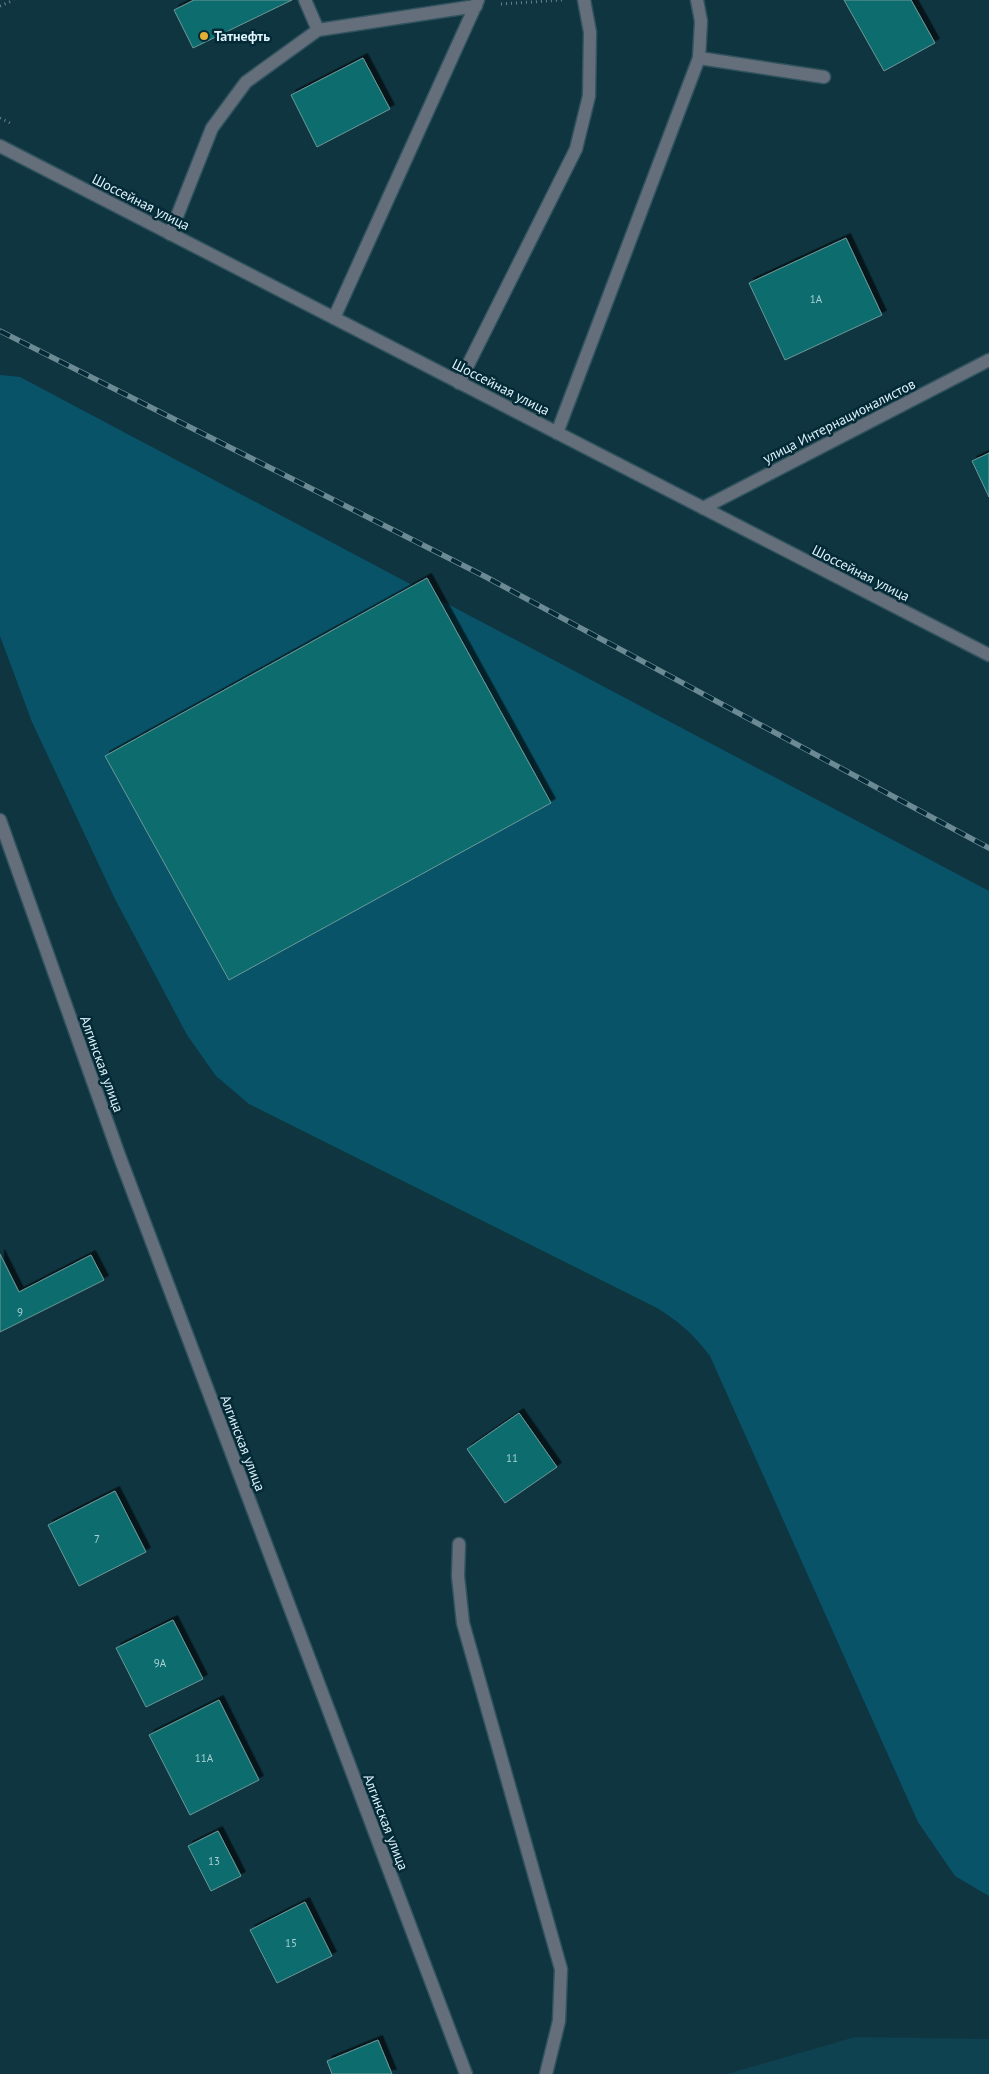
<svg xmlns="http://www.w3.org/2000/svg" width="989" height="2074" font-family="'PT Sans',sans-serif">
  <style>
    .built { fill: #0e4250 }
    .green { fill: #095368 }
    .building { fill: #0e6c6d; stroke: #6d9898; filter: url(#shadow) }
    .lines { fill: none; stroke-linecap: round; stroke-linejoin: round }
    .service-casing { stroke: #30535e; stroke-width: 15 }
    .minor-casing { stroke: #30535e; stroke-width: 15 }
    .path { stroke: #65848e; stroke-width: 3; stroke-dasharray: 1 4; stroke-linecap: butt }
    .service { stroke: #656f7b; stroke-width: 12 }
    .minor { stroke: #656f7b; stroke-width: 12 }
    .rail-casing { stroke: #6c8a94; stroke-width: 5.5 }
    .rail { stroke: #032a36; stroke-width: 4; stroke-dasharray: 11; stroke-linecap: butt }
    .poi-dot { fill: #e2af34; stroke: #032a36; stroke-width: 2 }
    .labels { text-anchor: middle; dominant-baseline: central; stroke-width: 5; stroke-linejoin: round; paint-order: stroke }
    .number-label { font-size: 11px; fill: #a9d0d6 }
    .poi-label { font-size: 14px; font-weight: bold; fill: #ddf1f9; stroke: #032a36; text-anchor: start }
    .street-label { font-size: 14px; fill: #ddf1f9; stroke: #032a36 }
  </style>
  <defs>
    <filter id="shadow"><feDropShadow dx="4.5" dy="-4.5" stdDeviation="0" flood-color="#0009"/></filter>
  </defs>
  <rect width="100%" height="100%" fill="#0f3541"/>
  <!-- built -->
  <path class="built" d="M855,2037L989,2039V2074H727Z"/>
  <!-- green -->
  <path class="green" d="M0,375L20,377L989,891V1896L955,1876L918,1822L710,1356C694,1335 681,1323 657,1308L249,1104L216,1076L187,1035L114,897L32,722L0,636Z"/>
  <!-- building -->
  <g class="building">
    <path d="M194,0H292L193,48L174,10Z"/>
    <path d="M844,0H911L935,43L884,71Z"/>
    <path d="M363,58L390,109L317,147L291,95Z"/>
    <path d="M846,238L882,315L785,360L749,283Z"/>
    <path d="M989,453V497L972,461Z"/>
    <path d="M427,578L551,803L229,980L105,756Z"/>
    <path d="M0,1254L19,1292L91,1255L104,1280L0,1332Z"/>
    <path d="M519,1413L557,1467L505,1503L467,1449Z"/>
    <path d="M115,1491L146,1552L79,1586L48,1525Z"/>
    <path d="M173,1620L203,1679L146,1707L116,1648Z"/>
    <path d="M219,1700L259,1780L190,1815L149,1735Z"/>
    <path d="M218,1831L241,1876L211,1891L188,1846Z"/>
    <path d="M305,1902L332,1956L277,1983L250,1930Z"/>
    <path d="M378,2040L392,2074H332L327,2061Z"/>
  </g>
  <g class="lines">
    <defs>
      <g id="service">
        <path d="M305,0L318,30"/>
        <path d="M699,58L824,77"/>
        <path d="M170,234L212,128L246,82L318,30L476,6"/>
        <path d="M334,318L478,0"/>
        <path d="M459,383L576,149L589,96L590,32L584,0"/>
        <path d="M557,433L699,58L701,21L697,0"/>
        <path d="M459,1544L458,1576L463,1623L561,1969L559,2021L546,2074"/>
      </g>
      <g id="minor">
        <path d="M0,146L989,655"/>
        <path d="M703,508L989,360"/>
        <path d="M0,820L119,1155L466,2074"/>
      </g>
    </defs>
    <!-- service casing -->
    <use href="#service" class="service-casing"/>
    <!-- minor casing -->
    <use href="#minor" class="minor-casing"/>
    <!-- path -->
    <g class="path">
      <path d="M501,4L562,0"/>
      <path d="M0,6L14,0"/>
      <path d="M0,118L10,123"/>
    </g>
    <!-- service -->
    <use href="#service" class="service"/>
    <!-- minor -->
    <use href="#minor" class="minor"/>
    <defs>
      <path id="rail" d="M0,331L486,577L989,848"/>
    </defs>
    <!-- rail casing -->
    <use href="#rail" class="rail-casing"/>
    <!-- rail -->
    <use href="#rail" class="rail"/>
  </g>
  <!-- markers -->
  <circle class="poi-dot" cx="204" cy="36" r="5"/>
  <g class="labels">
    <!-- number labels -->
    <g class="number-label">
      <text x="816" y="299">1А</text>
      <text x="20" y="1312">9</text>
      <text x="512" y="1458">11</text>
      <text x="97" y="1539">7</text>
      <text x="160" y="1663">9А</text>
      <text x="204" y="1758">11А</text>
      <text x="214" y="1861">13</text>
      <text x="291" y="1943">15</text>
    </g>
    <!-- poi labels -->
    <g class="poi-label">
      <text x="214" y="36">Татнефть</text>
    </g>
    <!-- street labels -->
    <g class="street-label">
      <text transform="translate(141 202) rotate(27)">Шоссейная улица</text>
      <text transform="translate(501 387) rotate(27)">Шоссейная улица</text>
      <text transform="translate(839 421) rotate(-27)">улица Интернационалистов</text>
      <text transform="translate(861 573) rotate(27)">Шоссейная улица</text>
      <text transform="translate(102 1064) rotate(70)">Алгинская улица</text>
      <text transform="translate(243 1443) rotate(69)">Алгинская улица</text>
      <text transform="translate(386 1822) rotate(69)">Алгинская улица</text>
    </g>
  </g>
</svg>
